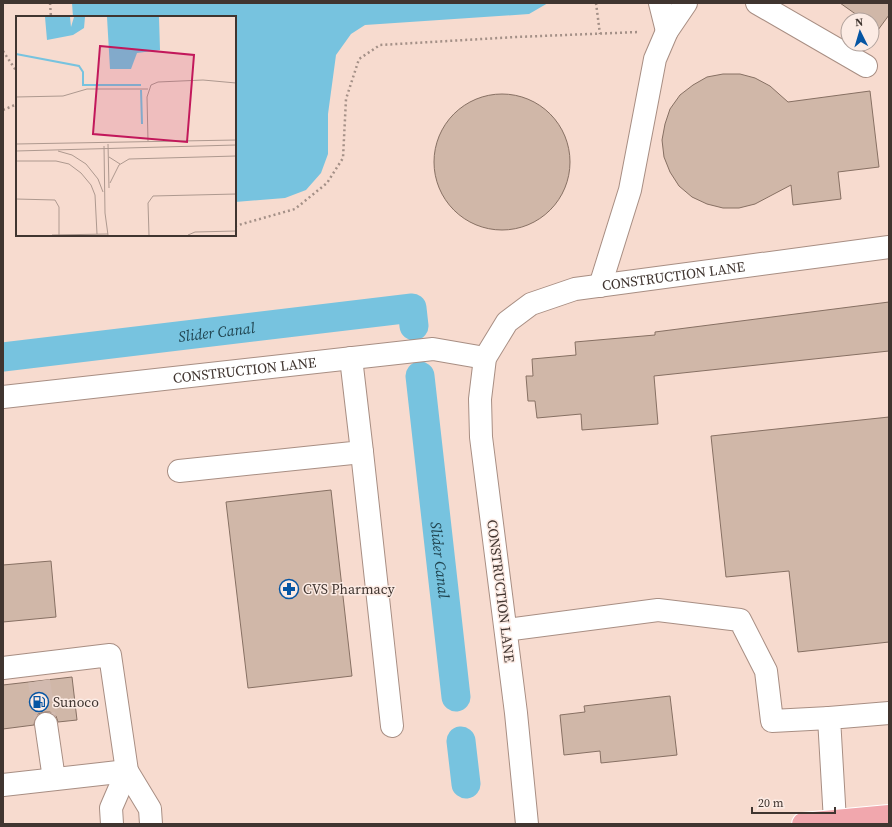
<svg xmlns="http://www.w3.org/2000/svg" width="892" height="827" font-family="'Source Serif 4',serif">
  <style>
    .water { fill: #77c3df }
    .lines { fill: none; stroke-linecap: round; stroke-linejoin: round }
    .canal { stroke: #77c3df; stroke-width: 29 }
    .building { fill: #d0b7a8; stroke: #877063 }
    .minor-tunnel { stroke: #d2baaf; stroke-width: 22; stroke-dasharray: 22 11; stroke-linecap: butt }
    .minor-casing { stroke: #a88e83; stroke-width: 24 }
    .major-casing { stroke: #fff; stroke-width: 24 }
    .path { stroke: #a49087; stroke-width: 2.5; stroke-dasharray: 2 3; stroke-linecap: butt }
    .minor { stroke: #fff; stroke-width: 22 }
    .major { stroke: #f1a7ad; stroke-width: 22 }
    .labels { text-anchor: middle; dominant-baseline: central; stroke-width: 3; stroke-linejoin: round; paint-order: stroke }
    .street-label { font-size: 14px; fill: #403530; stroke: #fcebe4 }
    .poi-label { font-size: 14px; fill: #403530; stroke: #fcebe4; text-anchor: start }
    .water-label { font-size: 15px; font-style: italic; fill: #1f434f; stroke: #fcebe4 }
    .inset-river { fill: none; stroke: #77c3df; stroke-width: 2 }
    .inset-road { fill: none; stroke: #ae998f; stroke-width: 1 }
    .view { fill: #c2185b; fill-opacity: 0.15; stroke: #c2185b; stroke-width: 2 }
    .inset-edge { fill: none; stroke: #403530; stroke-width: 2 }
  </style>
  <rect width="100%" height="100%" fill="#f7dbcf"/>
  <!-- water -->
  <path class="water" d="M72,3H548L529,14L365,25L351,34L336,55L328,114V154L321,173L306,190L285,198L235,202V17H73Z"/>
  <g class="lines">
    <!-- canal -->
    <g class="canal">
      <path id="s1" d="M3,357L412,308L414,326"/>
      <path id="s2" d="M420,376L456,697"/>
      <path d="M461,741L466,784"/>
    </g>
  </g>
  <!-- building -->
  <g class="building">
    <path d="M840,3H889V15L878,30L872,25V20H864Z"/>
    <path d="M723,74H740L755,78L770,86L788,102L870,91L879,167L838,172L841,199L793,205L791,185L755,204L739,208H723L707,204L692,197L679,186L670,172L664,157L662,140L665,124L670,109L680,95L693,85L707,77Z"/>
    <circle cx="502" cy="162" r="68"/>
    <path d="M889,302V351L654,376L658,424L582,430L581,414L537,418L535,401H528L526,376H533L532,359L576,355L575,342L655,335V332Z"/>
    <path d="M889,417V642L798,652L789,571L726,577L711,436Z"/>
    <path d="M331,490L352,676L248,688L226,502Z"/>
    <path d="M51,561L56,617L3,622V565Z"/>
    <path d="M72,677L77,720L58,722L56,716L50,712H45L38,714L35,719L34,725L3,729V685Z"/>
    <path d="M670,696L677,755L601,763L600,751L564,755L560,715L585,712L584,706Z"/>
  </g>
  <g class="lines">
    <!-- minor-tunnel -->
    <path class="minor-tunnel" d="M39,681L46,724"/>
    <defs>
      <g id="minor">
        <path d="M660,3L667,31"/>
        <path d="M757,3L866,66"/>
        <path d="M600,286L630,190L655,59L667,31L686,3"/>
        <path id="s3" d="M3,397L433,349L485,358"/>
        <path d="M362,452L392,726"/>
        <path d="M179,471L362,452L351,358"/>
        <path d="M506,630L658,610L740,620L766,671L772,721L829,718"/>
        <path d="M3,668L110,655L127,771L150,809L151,824"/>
        <path d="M46,724L54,779"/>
        <path d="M3,785L127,771"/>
        <path d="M835,821L829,718L889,713"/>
        <path d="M112,824L111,808L127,771"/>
        <path id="s4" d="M527,824L516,713L481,437L480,399L485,358L507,322L531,304L575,289L889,247"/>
      </g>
      <path id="major" d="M803,824L889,816"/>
    </defs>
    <!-- minor casing -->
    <use href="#minor" class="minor-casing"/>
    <!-- major casing -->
    <use href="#major" class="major-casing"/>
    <!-- path -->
    <g class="path">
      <path d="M50,3L51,17"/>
      <path d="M596,3L600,34"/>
      <path d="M3,51L17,72"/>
      <path d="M3,110L17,104"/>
      <path d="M235,226L295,209L327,183L343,158L346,99L359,59L380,45L516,37L639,32"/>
    </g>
    <!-- minor -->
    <use href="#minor" class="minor"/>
    <!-- major -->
    <use href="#major" class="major"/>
  </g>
  <!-- icons -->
  <defs>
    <symbol id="pharmacy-ring" viewBox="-11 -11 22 22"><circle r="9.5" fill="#fcebe4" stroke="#0655a3" stroke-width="1.5"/><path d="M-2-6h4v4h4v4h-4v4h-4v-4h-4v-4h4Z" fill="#0655a3"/></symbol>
    <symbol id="fuel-ring" viewBox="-11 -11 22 22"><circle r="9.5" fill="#fcebe4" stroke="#0655a3" stroke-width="1.5"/><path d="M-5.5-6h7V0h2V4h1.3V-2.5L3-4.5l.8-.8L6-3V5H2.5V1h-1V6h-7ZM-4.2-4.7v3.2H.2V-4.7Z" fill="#0655a3"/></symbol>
  </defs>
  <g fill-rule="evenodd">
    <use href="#pharmacy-ring" x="278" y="578" width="22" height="22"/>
    <use href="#fuel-ring" x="28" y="691" width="22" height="22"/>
  </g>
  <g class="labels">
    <!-- street labels -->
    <g class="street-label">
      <text stroke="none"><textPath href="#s4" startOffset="687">CONSTRUCTION LANE</textPath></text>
      <text stroke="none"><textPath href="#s3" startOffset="243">CONSTRUCTION LANE</textPath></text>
      <text transform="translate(501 591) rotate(83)">CONSTRUCTION LANE</text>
    </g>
    <!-- poi labels -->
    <g class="poi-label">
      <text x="303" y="589">CVS Pharmacy</text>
      <text x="53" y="702">Sunoco</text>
    </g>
    <!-- water labels -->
    <g class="water-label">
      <text stroke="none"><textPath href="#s1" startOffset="215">Slider Canal</textPath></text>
      <text stroke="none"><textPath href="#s2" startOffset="185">Slider Canal</textPath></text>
    </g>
  </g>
  <!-- overview -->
  <g transform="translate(16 16)">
    <rect width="220" height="220" fill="#f7dbcf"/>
    <path d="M29,1H54L55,11L58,1H69L68,12L57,19L31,24ZM91,1H143L144,34L121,37L115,53H94Z" fill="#77c3df"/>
    <path class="inset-river" d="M0,38L63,50L67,56V69H125M125,74L126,108"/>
    <path class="inset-road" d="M0,81L47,80L71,73H132M132,125L131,81L135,69L142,66L187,64L220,67M0,128L220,124M92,128L93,172M88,130L89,197L92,219M0,135L220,129M42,135L56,139L70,148L82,163L87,176M93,141L104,148M0,145H40L53,148L65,157L75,169L79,179L81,218M94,167L103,149L113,143L220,140M0,183L39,184L43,191V219M36,219L92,218M133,219L132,187L137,180L220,178M172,219L179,216L220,215"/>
    <path class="view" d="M84,30L178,39L171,126L77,118Z"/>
    <rect width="220" height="220" class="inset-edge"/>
  </g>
  <!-- border -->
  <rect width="892" height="827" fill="none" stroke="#403530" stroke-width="8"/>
  <!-- north arrow -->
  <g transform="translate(860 32) rotate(355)"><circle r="19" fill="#fcebe4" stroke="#b1a29c"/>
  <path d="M0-3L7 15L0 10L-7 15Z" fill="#0655a3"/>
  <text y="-6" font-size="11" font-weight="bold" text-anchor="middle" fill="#403530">N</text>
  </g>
  <!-- scale -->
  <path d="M752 807v6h83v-6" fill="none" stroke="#403530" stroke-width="2"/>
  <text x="758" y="807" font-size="12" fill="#403530" stroke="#fcebe4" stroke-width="3" paint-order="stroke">20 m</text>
</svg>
